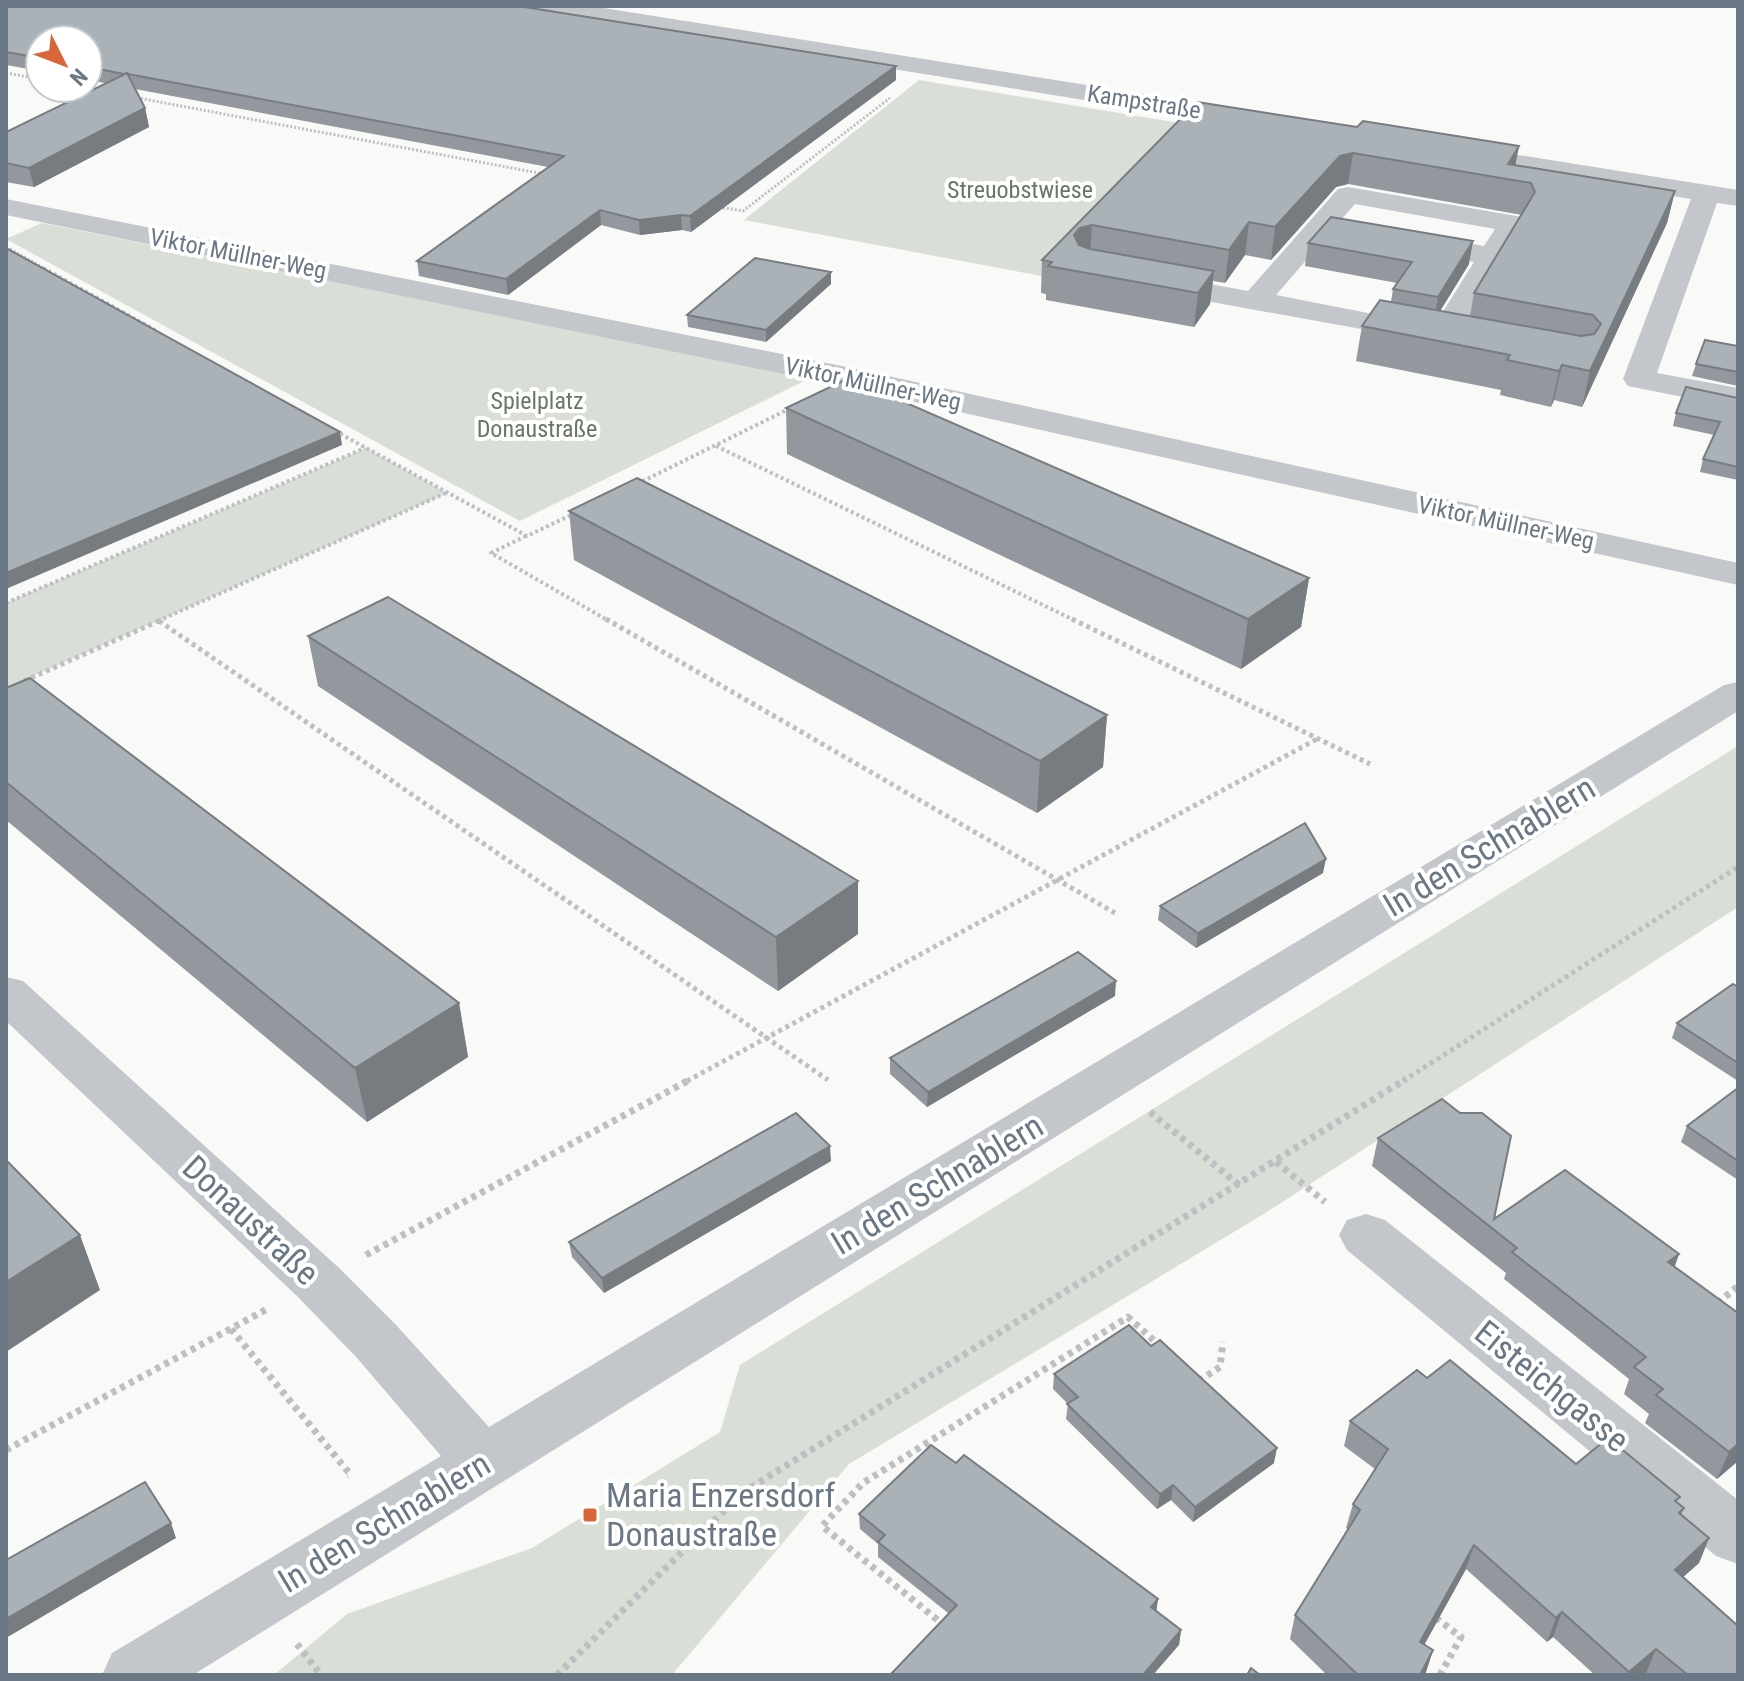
<svg xmlns="http://www.w3.org/2000/svg" width="1744" height="1681" font-family="'Roboto Condensed',sans-serif">
  <style>
    .green { fill: #d9ded6 }
    .lines { fill: none; stroke-linecap: round; stroke-linejoin: round }
    .path-far3 { stroke: #bdbfc2; stroke-width: 3; stroke-dasharray: 2 2; stroke-linecap: butt }
    .path-far2 { stroke: #bdbfc2; stroke-width: 4; stroke-dasharray: 3 3; stroke-linecap: butt }
    .path-far1 { stroke: #bdbfc2; stroke-width: 5; stroke-dasharray: 4 4; stroke-linecap: butt }
    .path { stroke: #bdbfc2; stroke-width: 7; stroke-dasharray: 5 5; stroke-linecap: butt }
    .minor { fill: #c3c6ca; fill-rule: evenodd }
    .wall { fill: #92989d }
    .shaded-wall { fill: #777c80 }
    .building { fill: #aab1b7; stroke: #777c80; stroke-width: 2 }
    .poi-dot { fill: #d86638; stroke: #fff; stroke-width: 3 }
    .labels { text-anchor: middle; dominant-baseline: central; stroke-width: 8; stroke-linejoin: round; paint-order: stroke }
    .far-street-label { font-size: 24px; fill: #6a7886; stroke: #fff }
    .far-park-label { font-size: 24px; fill: #677864; stroke: #fff }
    .near-street-label { font-size: 34px; fill: #6a7886; stroke: #fff }
    .near-poi-label { font-size: 34px; fill: #6a7886; stroke: #fff; text-anchor: start }
  </style>
  <rect width="100%" height="100%" fill="#f9f9f7"/>
  <!-- green -->
  <g class="green">
    <path d="M919,80L1192,125L1047,277L744,220Z"/>
    <path d="M42,223L810,378L520,521L6,239Z"/>
    <path d="M366,448L447,493L6,688V603Z"/>
    <path d="M1738,746V907L1267,1212L849,1464L672,1675H274L347,1614L532,1548L720,1432L740,1365Z"/>
  </g>
  <g class="lines">
    <!-- path-far3 -->
    <g class="path-far3">
      <path d="M6,73L40,79"/>
      <path d="M133,97L544,174"/>
      <path d="M719,207L743,211L890,98"/>
      <path d="M10,249L47,270"/>
    </g>
    <!-- path-far2 -->
    <g class="path-far2">
      <path d="M43,268L155,330"/>
      <path d="M335,431L527,536L573,514"/>
      <path d="M716,446L1076,621"/>
      <path d="M637,484L789,409"/>
      <path d="M526,536L491,553L609,621"/>
      <path d="M6,603L365,448"/>
      <path d="M158,621L446,493"/>
    </g>
    <!-- path-far1 -->
    <g class="path-far1">
      <path d="M606,619L1115,913"/>
      <path d="M1072,619L1370,764"/>
      <path d="M159,621L828,1080"/>
      <path d="M24,681L163,619"/>
      <path d="M687,1081L1317,739"/>
      <path d="M1403,1081L1738,867"/>
    </g>
    <!-- path -->
    <g class="path">
      <path d="M1150,1112L1239,1185"/>
      <path d="M1276,1162L1325,1202"/>
      <path d="M366,1255L691,1079"/>
      <path d="M1718,1303L1738,1286"/>
      <path d="M231,1329L350,1474L347,1475"/>
      <path d="M1199,1381L1220,1367L1223,1342"/>
      <path d="M6,1450L269,1308"/>
      <path d="M1436,1618L1461,1637L1440,1675"/>
      <path d="M945,1626L822,1526L863,1483L1128,1317L1160,1346"/>
      <path d="M297,1644L321,1675"/>
      <path d="M557,1675L742,1493L1406,1079"/>
    </g>
    <!-- minor -->
    <g class="minor">
      <path d="M538,6H591L1250,111L1259,114L1263,119L1259,124L1250,127L549,13L541,11Z"/>
      <path d="M1456,145L1738,190V206L1717,203L1657,373L1738,388V408L1628,386L1623,379L1691,199L1447,159L1443,153L1447,147Z"/>
      <path d="M1348,187L1522,217L1526,223L1463,329L1489,334L1494,341L1489,348L1478,350L1433,342L1431,338L1422,340L1151,291L1141,288L1136,282L1141,276L1151,273L1248,291L1338,189ZM1355,204L1495,229L1484,246L1340,221ZM1327,236L1474,262L1434,326L1276,295Z"/>
      <path d="M6,199L852,368L1738,563V585L852,388L6,215Z"/>
      <path d="M1738,682V711L193,1675H102L112,1653L441,1456L357,1358L298,1297L6,1021V977L23,981L338,1267L397,1326L489,1427L1724,685Z"/>
      <path d="M1366,1214L1385,1220L1738,1500V1564L1716,1556L1347,1250L1339,1235L1347,1220Z"/>
    </g>
  </g>
  <!-- wall -->
  <g class="wall">
    <path d="M6,6L896,80L691,232L682,230L640,235L601,225L508,295L419,276L417,261L548,167L135,89L145,108L149,127L34,187L6,182V132L105,83L88,80V40H40V71L6,65Z"/>
    <path d="M1197,102L1357,127L1519,146L1515,165L1675,191L1667,223L1582,407L1554,400L1551,407L1500,395L1501,390L1356,361L1362,326L1391,302L1393,289L1397,283L1305,266L1308,243L1469,264L1440,311L1470,316L1474,293L1522,215L1348,184L1336,187L1271,260L1245,255L1225,283L1213,281L1210,304L1194,327L1046,300V294L1041,293L1042,260Z"/>
    <path d="M831,284L766,342L688,327L687,315Z"/>
    <path d="M1738,346V386L1692,376L1696,364Z"/>
    <path d="M1738,398V480L1700,472L1703,459L1714,435L1673,426L1676,413Z"/>
    <path d="M786,408L1309,578L1301,627L1241,669L787,454Z"/>
    <path d="M569,511L1107,715L1103,767L1037,813L574,560Z"/>
    <path d="M308,636L858,881V934L778,991L318,686Z"/>
    <path d="M6,688L459,1003L468,1057L367,1122L6,820Z"/>
    <path d="M1323,873L1196,948L1158,920L1160,906Z"/>
    <path d="M1738,987V1081L1672,1038L1677,1023Z"/>
    <path d="M1115,996L927,1107L890,1074V1058Z"/>
    <path d="M1738,1088V1180L1681,1142L1687,1126Z"/>
    <path d="M1378,1138L1494,1219L1679,1254L1675,1266L1738,1461L1717,1479L1645,1423L1649,1414L1624,1394L1629,1379L1504,1279L1506,1273L1372,1166Z"/>
    <path d="M831,1161L604,1293L572,1257L569,1242Z"/>
    <path d="M1054,1374L1274,1463L1193,1522L1171,1500L1157,1509L1066,1419L1068,1404L1053,1389Z"/>
    <path d="M1427,1378L1576,1464L1677,1503L1684,1508L1681,1515L1709,1538L1699,1563L1683,1577L1738,1675H1648L1646,1673L1643,1675H1595L1553,1637L1547,1642L1466,1569L1424,1645L1433,1650L1425,1675H1327L1290,1639L1295,1615L1348,1529L1346,1528L1353,1504L1375,1469L1344,1446L1350,1421Z"/>
    <path d="M956,1463L1158,1599L1156,1611L1181,1630L1179,1645L948,1613L878,1557V1544L860,1529L859,1514Z"/>
  </g>
  <!-- shaded-wall -->
  <g class="shaded-wall">
    <path d="M896,66V80L691,232L690,216Z"/>
    <path d="M145,108L149,127L34,187L29,168Z"/>
    <path d="M1519,146L1513,177L1508,164Z"/>
    <path d="M1353,153L1348,184L1336,187L1271,260L1275,227L1340,156Z"/>
    <path d="M1675,191L1667,223L1582,407L1590,371Z"/>
    <path d="M600,210L601,225L508,295L506,279Z"/>
    <path d="M681,215L682,230L640,235L639,220Z"/>
    <path d="M1249,222L1245,255L1225,283L1229,250Z"/>
    <path d="M1092,225L1090,258L1072,268L1074,235L1080,228Z"/>
    <path d="M1473,241L1469,264L1434,321L1438,297Z"/>
    <path d="M1214,271L1210,304L1194,327L1198,293Z"/>
    <path d="M831,272V284L766,342V330Z"/>
    <path d="M1562,365L1554,400L1551,407L1559,371Z"/>
    <path d="M340,432L342,445L6,589V573Z"/>
    <path d="M1309,578L1301,627L1241,669L1248,619Z"/>
    <path d="M1107,715L1103,767L1037,813L1040,761Z"/>
    <path d="M1326,859L1323,873L1196,948L1198,933Z"/>
    <path d="M858,881V934L778,991L776,937Z"/>
    <path d="M1116,981L1115,996L927,1107L928,1092Z"/>
    <path d="M459,1003L468,1057L367,1122L355,1068Z"/>
    <path d="M830,1146L831,1161L604,1293L602,1278Z"/>
    <path d="M80,1235L100,1290L6,1352V1282Z"/>
    <path d="M1679,1254L1669,1281L1668,1262Z"/>
    <path d="M1738,1444V1461L1717,1479L1729,1452Z"/>
    <path d="M1277,1448L1274,1463L1193,1522L1195,1507Z"/>
    <path d="M1173,1485L1171,1500L1157,1509L1160,1494Z"/>
    <path d="M171,1523L176,1538L6,1638V1619Z"/>
    <path d="M1709,1538L1699,1563L1664,1594L1675,1570Z"/>
    <path d="M1474,1545L1466,1569L1412,1667L1420,1642Z"/>
    <path d="M1158,1599L1156,1614L1151,1607Z"/>
    <path d="M1562,1612L1553,1637L1547,1642L1556,1618Z"/>
    <path d="M1181,1630L1179,1645L1153,1675H1143Z"/>
    <path d="M1656,1649L1646,1673L1643,1675H1628L1629,1672Z"/>
    <path d="M1433,1650L1425,1675H1420Z"/>
  </g>
  <!-- building -->
  <g class="building">
    <path d="M6,6H518L896,66L690,216L681,215L639,220L600,210L506,279L417,261L564,156L128,74L127,73L124,74L88,67V40H40V58L6,52Z"/>
    <path d="M127,73L145,108L29,168L6,163V132Z"/>
    <path d="M1197,102L1357,127L1363,121L1519,146L1508,164L1675,191L1590,371L1562,365L1559,371L1507,360L1510,355L1362,326L1380,300L1581,336L1594,334L1601,324L1593,315L1474,293L1535,192L1531,183L1353,153L1340,156L1275,227L1249,222L1229,250L1092,225L1080,228L1074,235L1079,245L1090,249L1214,271L1198,293L1048,266L1052,262L1042,260Z"/>
    <path d="M1331,217L1473,241L1438,297L1393,289L1412,262L1308,243Z"/>
    <path d="M6,248L340,432L6,573Z"/>
    <path d="M755,258L831,272L766,330L687,315Z"/>
    <path d="M1705,340L1738,346V372L1696,364Z"/>
    <path d="M849,378L1309,578L1248,619L786,408Z"/>
    <path d="M1686,387L1738,398V467L1703,459L1720,422L1676,413Z"/>
    <path d="M637,478L1107,715L1040,761L569,511Z"/>
    <path d="M388,597L858,881L776,937L308,636Z"/>
    <path d="M30,678L459,1003L355,1068L6,782V688Z"/>
    <path d="M1305,823L1326,859L1198,933L1160,906Z"/>
    <path d="M1078,952L1116,981L928,1092L890,1058Z"/>
    <path d="M1733,984L1738,987V1063L1677,1023Z"/>
    <path d="M1738,1088V1161L1687,1126Z"/>
    <path d="M1442,1099L1460,1113H1482L1511,1136L1494,1219L1565,1170L1679,1254L1668,1262L1738,1313V1444L1729,1452L1656,1395L1663,1389L1634,1367L1646,1357L1512,1252L1517,1248L1378,1138Z"/>
    <path d="M796,1113L830,1146L602,1278L569,1242Z"/>
    <path d="M6,1160L80,1235L6,1282Z"/>
    <path d="M1129,1325L1151,1346L1160,1340L1277,1448L1195,1507L1173,1485L1160,1494L1067,1404L1078,1397L1054,1374Z"/>
    <path d="M1450,1360L1576,1464L1608,1438L1680,1497L1675,1501L1684,1508L1679,1513L1709,1538L1675,1570L1738,1626V1675H1688L1656,1649L1629,1672L1562,1612L1556,1618L1474,1545L1420,1642L1433,1650L1420,1675H1358L1295,1615L1360,1510L1353,1504L1388,1449L1350,1421L1417,1370L1427,1378Z"/>
    <path d="M931,1445L956,1463L964,1455L1158,1599L1151,1607L1181,1630L1143,1675H890L957,1605L878,1542L885,1535L859,1514Z"/>
    <path d="M145,1482L171,1523L6,1619V1560Z"/>
    <path d="M1251,1668L1260,1675H1247Z"/>
  </g>
  <!-- markers -->
  <rect class="poi-dot" x="582" y="1507" width="16" height="16" rx="4"/>
  <g class="labels">
    <!-- far-street labels -->
    <g class="far-street-label">
      <text transform="translate(1144 102) rotate(9)">Kampstraße</text>
      <text transform="translate(238 254) rotate(11)">Viktor Müllner-Weg</text>
      <text transform="translate(873 384) rotate(12)">Viktor Müllner-Weg</text>
      <text transform="translate(1506 523) rotate(12)">Viktor Müllner-Weg</text>
    </g>
    <!-- far-park labels -->
    <g class="far-park-label">
      <text x="1020" y="190">Streuobstwiese</text>
      <text x="537" y="401">Spielplatz<tspan x="537" dy="28">Donaustraße</tspan></text>
    </g>
    <!-- near-street labels -->
    <g class="near-street-label">
      <text transform="translate(1489 846) rotate(-31)">In den Schnablern</text>
      <text transform="translate(937 1184) rotate(-31)">In den Schnablern</text>
      <text transform="translate(251 1220) rotate(43)">Donaustraße</text>
      <text transform="translate(1552 1386) rotate(39)">Eisteichgasse</text>
      <text transform="translate(384 1522) rotate(-31)">In den Schnablern</text>
    </g>
    <!-- near-poi labels -->
    <g class="near-poi-label">
      <text x="606" y="1495">Maria Enzersdorf<tspan x="606" dy="39">Donaustraße</tspan></text>
    </g>
  </g>
  <!-- border -->
  <rect width="1744" height="1681" fill="none" stroke="#6a7886" stroke-width="16"/>
  <!-- north arrow -->
  <g transform="translate(64 64) rotate(132)"><circle r="38" fill="#ffffff" stroke="#c3c9cf" stroke-width="2"/>
  <path d="M0-6L14 30L0 20L-14 30Z" fill="#d86638"/>
  <text y="-12" font-size="22" font-weight="bold" text-anchor="middle" fill="#6a7886">N</text>
  </g>
</svg>
